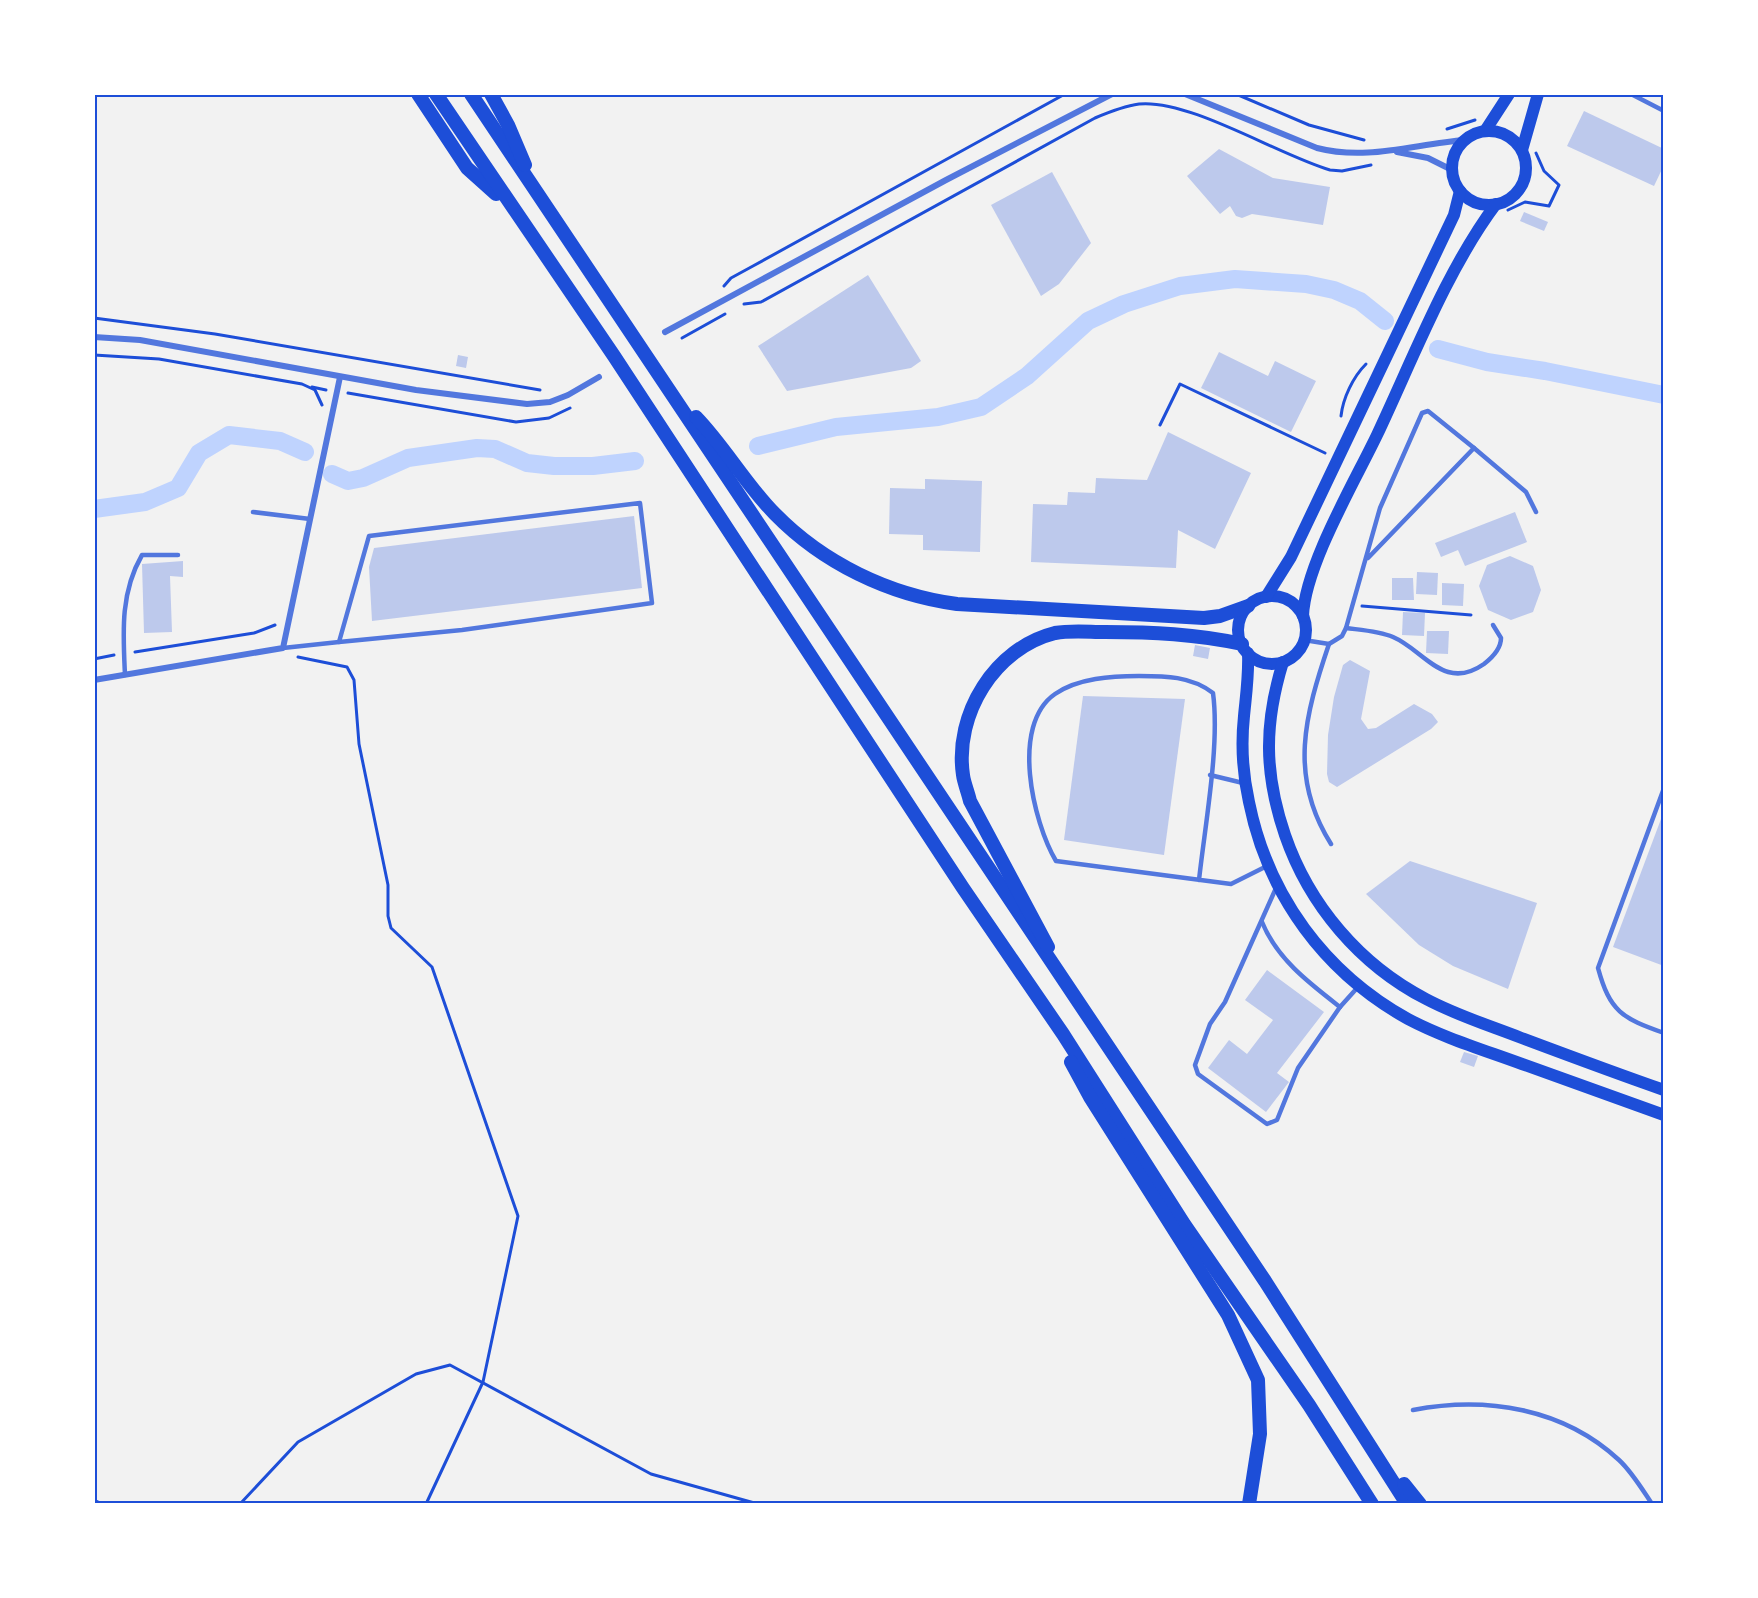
<svg xmlns="http://www.w3.org/2000/svg" width="1758" height="1598" font-family="Helvetica,sans-serif">
  <style>
    .lines { fill: none; stroke-linecap: round; stroke-linejoin: round }
    .canal { stroke: #bfd3fe; stroke-width: 18 }
    .building { fill: #bdc9ec }
    .path { stroke: #1d4ed8; stroke-width: 3 }
    .service { stroke: #5277de; stroke-width: 4.5 }
    .minor { stroke: #5277de; stroke-width: 6 }
    .secondary { stroke: #1d4ed8; stroke-width: 12 }
    .trunk { stroke: #1d4ed8; stroke-width: 14 }
    .neatline { fill: none; stroke: #1d4ed8; stroke-width: 2 }
  </style>
  <rect width="100%" height="100%" fill="#f2f2f2"/>
  <g class="lines">
    <!-- canal -->
    <g class="canal">
      <path d="M1438,349L1487,362L1545,371L1664,395"/>
      <path d="M758,446L836,427L938,417L981,407L1027,376L1088,321L1124,304L1180,286L1235,279L1306,284L1334,290L1360,301L1385,321"/>
      <path d="M332,474L348,481L363,478L408,458L477,448L495,449L527,463L554,466H593L635,461"/>
      <path d="M94,509L145,502L178,488L199,453L229,435L280,441L305,452"/>
    </g>
  </g>
  <!-- building -->
  <g class="building">
    <path d="M1584,111L1664,149V165L1654,186L1567,146Z"/>
    <path d="M1219,149L1273,178L1330,187L1323,225L1252,214L1242,218L1236,216L1230,206L1220,214L1187,176Z"/>
    <path d="M1052,172L1091,243L1059,284L1041,296L991,205Z"/>
    <path d="M1524,212L1548,222L1544,231L1520,221Z"/>
    <path d="M868,275L921,361L911,368L787,391L758,346Z"/>
    <path d="M1219,352L1268,376L1275,361L1316,381L1291,432L1201,388Z"/>
    <path d="M458,355L468,357L466,368L456,366Z"/>
    <path d="M1168,432L1251,473L1215,549L1178,530L1176,568L1031,562L1033,504L1067,505L1068,492L1095,493L1096,478L1147,480Z"/>
    <path d="M925,479L982,481L980,552L923,550V535L889,534L890,488L925,489Z"/>
    <path d="M1515,512L1527,542L1465,566L1458,550L1441,557L1435,543Z"/>
    <path d="M634,516L642,588L372,621L369,567L374,548Z"/>
    <path d="M1510,556L1533,566L1541,590L1533,612L1511,620L1488,610L1479,586L1487,565Z"/>
    <path d="M183,561V577L170,576L172,632L144,633L142,564Z"/>
    <path d="M1417,572L1438,573L1437,595L1416,594Z"/>
    <path d="M1392,578H1413L1414,600H1392Z"/>
    <path d="M1442,583L1464,584L1463,606L1442,605Z"/>
    <path d="M1403,612L1425,613L1424,636L1402,635Z"/>
    <path d="M1427,631H1449L1448,654L1426,653Z"/>
    <path d="M1195,645L1210,648L1208,659L1193,656Z"/>
    <path d="M1350,660L1370,671L1361,719L1368,729L1376,728L1414,704L1432,714L1438,722L1431,729L1337,787L1329,782L1327,774L1328,735L1334,697L1343,665Z"/>
    <path d="M1083,696L1185,699L1164,855L1064,840Z"/>
    <path d="M1664,811V966L1613,947Z"/>
    <path d="M1410,861L1537,903L1508,989L1453,966L1419,945L1366,894Z"/>
    <path d="M1267,970L1324,1012L1277,1073L1289,1082L1266,1112L1208,1068L1229,1040L1247,1054L1273,1020L1245,1000Z"/>
    <path d="M1464,1052L1478,1056L1474,1067L1460,1062Z"/>
  </g>
  <g class="lines">
    <!-- path -->
    <g class="path">
      <path d="M1236,94L1309,125L1364,140"/>
      <path d="M1447,129L1475,120"/>
      <path d="M1508,210L1525,202L1549,206L1559,185L1544,171L1536,153"/>
      <path d="M724,286L731,278L753,266L1065,94"/>
      <path d="M744,304L761,302L1095,118C1109,112 1124,106 1139,104C1190,99 1278,155 1330,170L1342,171L1371,165"/>
      <path d="M94,318L215,334L540,390"/>
      <path d="M682,338L725,314"/>
      <path d="M94,355L159,359L302,384L315,390L322,405"/>
      <path d="M312,387L326,390"/>
      <path d="M348,393L516,422L549,418L570,408"/>
      <path d="M1341,416C1343,398 1353,377 1366,364"/>
      <path d="M1160,425L1180,384L1325,453"/>
      <path d="M1362,606L1471,615"/>
      <path d="M135,652L254,633L275,625"/>
      <path d="M298,657L347,667L354,680L359,744L388,885V916L391,928L432,967L518,1216L483,1382L426,1504"/>
      <path d="M94,659L114,655"/>
      <path d="M94,1500L102,1504"/>
      <path d="M240,1504L298,1442L416,1374L450,1365L651,1474L758,1504"/>
    </g>
    <!-- service -->
    <g class="service">
      <path d="M1631,94L1664,111"/>
      <path d="M1474,448L1526,492L1536,512"/>
      <path d="M640,503L652,603L462,630L339,642L369,536Z"/>
      <path d="M253,512L310,519"/>
      <path d="M1346,628C1361,630 1379,631 1393,637C1424,650 1444,692 1484,664C1493,657 1501,649 1501,638L1493,625"/>
      <path d="M1304,640L1329,644L1342,636L1346,628L1380,508L1422,413L1428,411L1474,448L1368,558"/>
      <path d="M1329,644C1305,715 1288,776 1331,844"/>
      <path d="M283,648L339,642"/>
      <path d="M125,675C123,633 120,593 142,555H178"/>
      <path d="M1210,775L1243,783"/>
      <path d="M1664,788L1598,968C1610,1012 1622,1018 1664,1033"/>
      <path d="M1199,880C1205,825 1220,745 1213,693C1191,676 1165,676 1139,676C1112,676 1078,678 1055,694C1010,725 1033,822 1056,861L1231,884L1267,866"/>
      <path d="M1276,888L1225,1002L1210,1024L1195,1065L1198,1074L1267,1124L1277,1120L1298,1068L1340,1007L1358,987"/>
      <path d="M1262,922C1277,959 1309,983 1340,1007"/>
      <path d="M1413,1410C1486,1396 1563,1408 1619,1460C1632,1472 1642,1489 1652,1504"/>
    </g>
    <!-- minor -->
    <g class="minor">
      <path d="M1185,94L1317,148C1367,161 1414,144 1465,140"/>
      <path d="M1397,152L1428,158L1452,170"/>
      <path d="M665,332L946,180L1112,94"/>
      <path d="M94,337L140,340L416,390L527,404L550,402L568,395L599,377"/>
      <path d="M94,680L283,648L340,377"/>
    </g>
    <!-- secondary -->
    <g class="secondary">
      <path d="M1485,131L1509,94"/>
      <circle cx="1489" cy="168" r="37"/>
      <path d="M1522,150L1538,94"/>
      <circle cx="1272" cy="630" r="34"/>
      <path d="M1266,597L1291,557L1454,215L1460,191"/>
      <path d="M1303,616C1305,566 1354,483 1377,435C1412,361 1447,269 1496,204"/>
      <path d="M1248,653C1249,675 1246,695 1244,716C1241,744 1243,775 1249,802C1268,896 1325,973 1408,1019C1444,1038 1484,1050 1522,1064C1569,1081 1616,1098 1664,1115"/>
      <path d="M1283,662C1264,724 1264,773 1285,835C1309,905 1360,965 1426,999C1456,1015 1488,1025 1519,1037C1567,1055 1615,1073 1664,1090"/>
    </g>
    <!-- trunk -->
    <g class="trunk">
      <path d="M418,94L467,168L496,194"/>
      <path d="M436,94L614,356L963,888L1063,1034L1184,1224L1309,1405L1372,1504"/>
      <path d="M471,94L1265,1281L1407,1504"/>
      <path d="M491,94L508,125L525,165"/>
      <path d="M696,417C725,447 746,485 775,514C823,563 889,595 957,604L1204,618L1220,616L1248,606"/>
      <path d="M1048,947L970,801C968,792 964,783 963,775C954,714 995,648 1055,633C1071,630 1089,632 1105,632C1152,632 1196,634 1242,644"/>
      <path d="M1071,1062L1090,1097L1228,1315L1258,1380L1260,1434L1249,1504"/>
      <path d="M1404,1484L1420,1504"/>
    </g>
  </g>
  <!-- border -->
  <rect width="1758" height="1598" fill="none" stroke="#ffffff" stroke-width="192"/>
  <rect x="96" y="96" width="1566" height="1406" class="neatline"/>
</svg>
